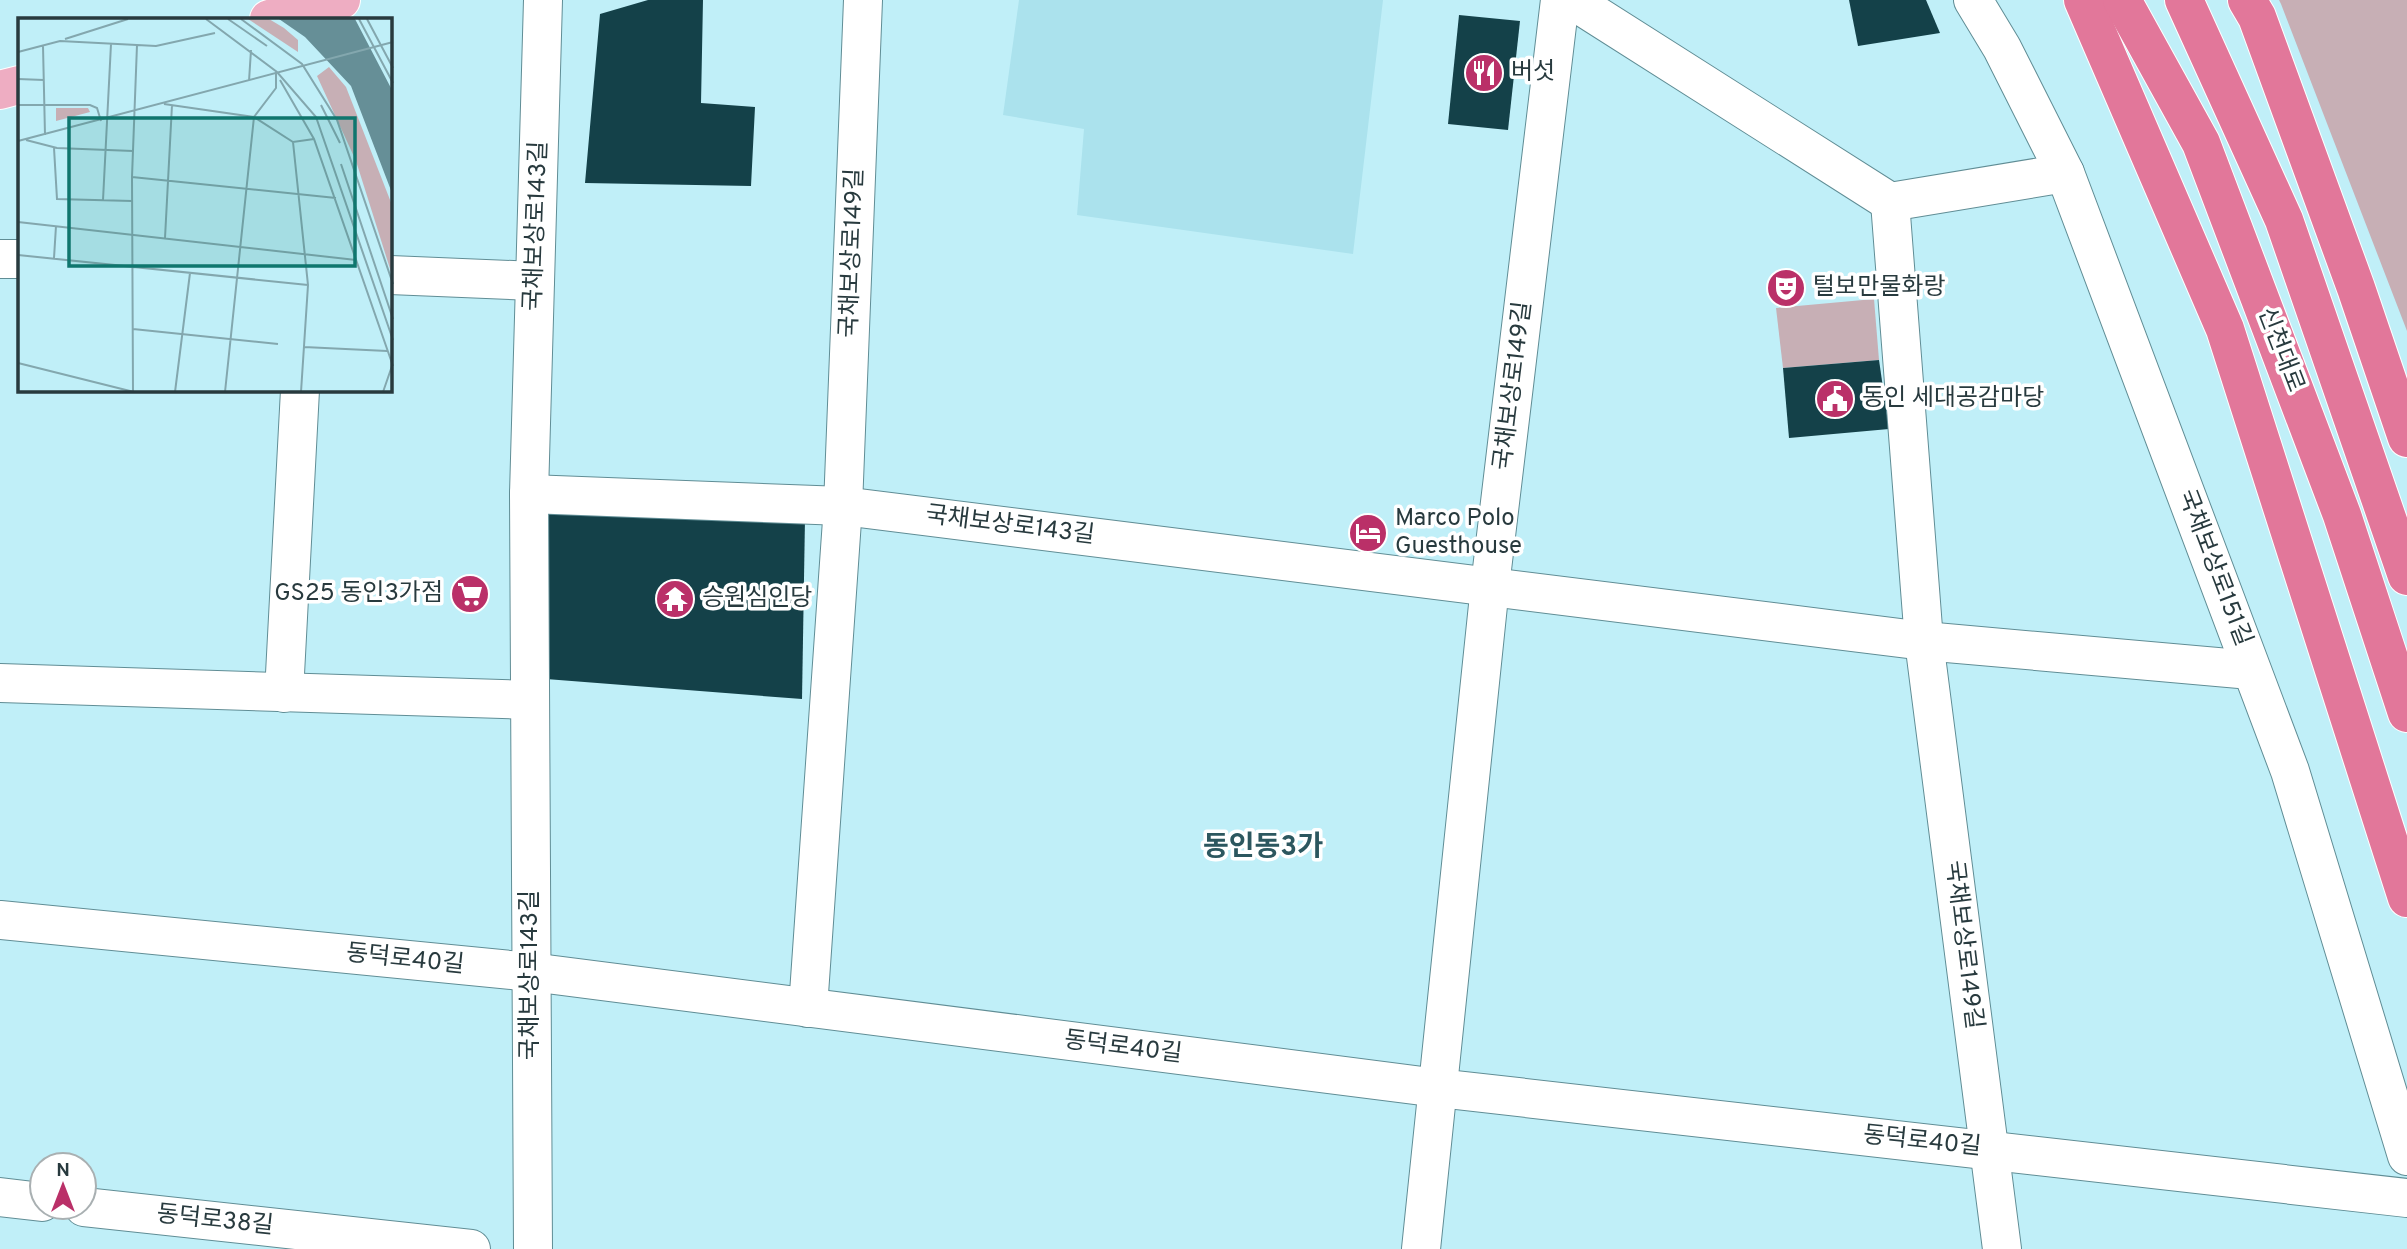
<svg xmlns="http://www.w3.org/2000/svg" width="2407" height="1249" font-family="Overpass,'Noto Sans KR',sans-serif">
  <style>
    .built { fill: #abe2ed }
    .green { fill: #c7afb5 }
    .building { fill: #144149 }
    .lines { fill: none; stroke-linecap: round; stroke-linejoin: round }
    .minor-casing { stroke: #608d95; stroke-width: 40 }
    .major-casing { stroke: #fff; stroke-width: 40 }
    .highway-casing { stroke: #fff; stroke-width: 40 }
    .minor { stroke: #fff; stroke-width: 38 }
    .major { stroke: #eeadc2; stroke-width: 38 }
    .highway { stroke: #e2779a; stroke-width: 38 }
    .labels { text-anchor: middle; dominant-baseline: central; stroke-width: 7; stroke-linejoin: round; paint-order: stroke }
    .poi-label { font-size: 24px; fill: #283a3e; stroke: #fff; text-anchor: start }
    .street-label { font-size: 24px; fill: #283a3e; stroke: #fff }
    .quarter-label { font-size: 28px; font-weight: bold; fill: #2c575f; stroke: #fff }
    .inset-road { fill: none; stroke: #83a7ae; stroke-width: 2 }
    .view { fill: #0f766e; fill-opacity: 0.15; stroke: #0f766e; stroke-width: 3.5 }
    .inset-edge { fill: none; stroke: #283a3e; stroke-width: 3.5 }
  </style>
  <rect width="100%" height="100%" fill="#c0eff8"/>
  <!-- built -->
  <path class="built" d="M1019,0H1383L1353,254L1077,215L1084,129L1003,115Z"/>
  <!-- green -->
  <g class="green">
    <path d="M2279,0H2407V331L2281,4Z"/>
    <path d="M1874,299L1879,360L1783,368L1776,308Z"/>
  </g>
  <!-- building -->
  <g class="building">
    <path d="M648,0H703L701,103L755,107L751,186L585,183L600,14Z"/>
    <path d="M1849,0H1926L1940,33L1858,46Z"/>
    <path d="M1459,15L1520,21L1508,130L1448,124Z"/>
    <path d="M1879,360L1889,429L1789,438L1783,368Z"/>
    <path d="M546,510L805,518L802,699L546,679Z"/>
  </g>
  <g class="lines">
    <defs>
      <g id="minor">
        <path d="M1572,0L1890,202L2065,173"/>
        <path d="M1973,0L2002,48L2065,173L2290,771L2407,1156"/>
        <path d="M1890,202L1924,641L2002,1249"/>
        <path d="M0,259H19"/>
        <path d="M390,275L535,281"/>
        <path d="M529,494L843,506L1924,641L2251,670"/>
        <path d="M0,683L530,700"/>
        <path d="M284,693L300,390"/>
        <path d="M0,920L531,972L1438,1088L2407,1198"/>
        <path d="M808,1008L843,506L863,0"/>
        <path d="M0,1197L42,1202"/>
        <path d="M84,1207L471,1249"/>
        <path d="M533,1249L529,494L543,0"/>
        <path d="M1421,1249L1490,586L1560,0"/>
      </g>
      <g id="major">
        <path d="M269,19L341,0"/>
        <path d="M0,90L19,85"/>
      </g>
      <g id="highway">
        <path d="M2083,0L2225,329L2407,898"/>
        <path d="M2122,0L2201,143L2342,515L2407,713"/>
        <path d="M2184,0L2284,220L2407,576"/>
        <path d="M2247,0L2257,17L2356,288L2407,438"/>
      </g>
    </defs>
    <!-- minor casing -->
    <use href="#minor" class="minor-casing"/>
    <!-- major casing -->
    <use href="#major" class="major-casing"/>
    <!-- highway casing -->
    <use href="#highway" class="highway-casing"/>
    <!-- minor -->
    <use href="#minor" class="minor"/>
    <!-- major -->
    <use href="#major" class="major"/>
    <!-- highway -->
    <use href="#highway" class="highway"/>
  </g>
  <!-- icons -->
  <defs>
    <symbol id="restaurant-disc" viewBox="-11 -11 22 22"><circle r="9.5" fill="#ba3068" stroke="#fff"/><path d="M-5-6h1v4h1v-4h1v4h1v-4h1v5L-1.5 .5V6h-2V.5L-5-1ZM5-6V6H3V1.5H1.5Q1.5-4 5-6Z" fill="#fff"/></symbol>
    <symbol id="theatre-disc" viewBox="-11 -11 22 22"><circle r="9.5" fill="#ba3068" stroke="#fff"/><path d="M-5-5.5Q0-4 5-5.5V0Q5 5 0 6Q-5 5-5 0ZM-3.3-2.5H-1v1.5H-3.3ZM1-2.5H3.3v1.5H1ZM-2.8 1Q0 5.5 2.8 1Z" fill="#fff"/></symbol>
    <symbol id="civic-disc" viewBox="-11 -11 22 22"><circle r="9.5" fill="#ba3068" stroke="#fff"/><path d="M-.6-6.5H3V-4.5H.6V-3L4-1V1h2V6H-6V1h2V-1L-.6-3ZM-1.2 2.5V6h2.4V2.5Z" fill="#fff"/></symbol>
    <symbol id="hotel-disc" viewBox="-11 -11 22 22"><circle r="9.5" fill="#ba3068" stroke="#fff"/><path d="M-6-4.5h1.5V1H6V5H4.5V3h-9V5H-6ZM-4 0a1.8 1.8 0 1 1 3.6 0ZM.5 0V-2.5h3Q6-2.5 6 0Z" fill="#fff"/></symbol>
    <symbol id="supermarket-disc" viewBox="-11 -11 22 22"><circle r="9.5" fill="#ba3068" stroke="#fff"/><path d="M-6-5.5h2.5l.6 2H6L4.5 2H-2.5L-4.4-4H-6ZM-1.5 3.2a1.3 1.3 0 1 0 .1 0ZM3 3.2a1.3 1.3 0 1 0 .1 0Z" fill="#fff"/></symbol>
    <symbol id="temple-disc" viewBox="-11 -11 22 22"><circle r="9.5" fill="#ba3068" stroke="#fff"/><path d="M0-6L5-2H3V0L6.5 2.5H4V6H1.5V3h-3V6H-4V2.5H-6.5L-3 0V-2H-5Z" fill="#fff"/></symbol>
  </defs>
  <g fill-rule="evenodd">
    <use href="#restaurant-disc" x="1462" y="51" width="44" height="44"/>
    <use href="#theatre-disc" x="1764" y="266" width="44" height="44"/>
    <use href="#civic-disc" x="1813" y="377" width="44" height="44"/>
    <use href="#hotel-disc" x="1346" y="511" width="44" height="44"/>
    <use href="#supermarket-disc" x="448" y="572" width="44" height="44"/>
    <use href="#temple-disc" x="653" y="577" width="44" height="44"/>
  </g>
  <g class="labels">
    <!-- poi labels -->
    <g class="poi-label">
      <text x="1511" y="73">버섯</text>
      <text x="1813" y="288">털보만물화랑</text>
      <text x="1862" y="399">동인 세대공감마당</text>
      <text x="1395" y="519">Marco Polo<tspan x="1395" dy="28">Guesthouse</tspan></text>
      <text x="443" y="594" text-anchor="end">GS25 동인3가점</text>
      <text x="702" y="599">승원심인당</text>
    </g>
    <!-- street labels -->
    <g class="street-label">
      <text transform="translate(537 226) rotate(-88)">국채보상로143길</text>
      <text transform="translate(853 253) rotate(-88)">국채보상로149길</text>
      <text transform="translate(2280 350) rotate(69)">신천대로</text>
      <text transform="translate(1514 386) rotate(-83)">국채보상로149길</text>
      <text transform="translate(1010 526) rotate(7)">국채보상로143길</text>
      <text transform="translate(2214 568) rotate(69)">국채보상로151길</text>
      <text transform="translate(1963 945) rotate(83)">국채보상로149길</text>
      <text transform="translate(405 960) rotate(6)">동덕로40길</text>
      <text transform="translate(531 975) rotate(-90)">국채보상로143길</text>
      <text transform="translate(1123 1048) rotate(7)">동덕로40길</text>
      <text transform="translate(1922 1142) rotate(6)">동덕로40길</text>
      <text transform="translate(215 1221) rotate(6)">동덕로38길</text>
    </g>
    <!-- quarter labels -->
    <g class="quarter-label">
      <text x="1263" y="848">동인동3가</text>
    </g>
  </g>
  <!-- overview -->
  <g transform="translate(18 18)">
    <rect width="374" height="374" fill="#c0eff8"/>
    <path d="M230,1H251L266,10L280,22V34ZM311,49L328,69L374,187V257L338,143L299,58ZM38,90H70L72,94L38,103Z" fill="#c7afb5"/>
    <path d="M261,1H337L374,72V175L333,68L287,19Z" fill="#668f97"/>
    <path class="inset-road" d="M188,1L259,54L298,99L375,322M210,1L249,28M223,1L284,46L319,102L375,266M341,1L375,65M349,1L375,50M47,21L110,1M25,28L27,117M0,34L42,23L138,28L197,15M0,61L26,62M262,62L296,121L375,348M231,63L233,32M146,86L236,99L275,124L296,121M0,87H72L79,90L83,103M303,87L322,125M8,122L39,130L115,133M0,123L375,24M275,124L290,267L283,374M36,130L39,181L114,183M323,146L375,301M114,159L318,180M85,182L93,26M0,204L338,242M147,220L154,87M0,237L290,267M36,240L38,208M115,311L260,326M286,329L369,333M0,345L116,374M115,374L114,159L119,27M157,374L172,255M207,374L236,99L258,70V54M365,374L374,348"/>
    <path class="view" d="M51,100H337V248H51Z"/>
    <rect width="374" height="374" class="inset-edge"/>
  </g>
  <!-- north arrow -->
  <g transform="translate(63 1186)"><circle r="33" fill="#ffffff" stroke="#a9b0b2" stroke-width="2"/>
  <path d="M0-5L12 26L0 18L-12 26Z" fill="#ba3068"/>
  <text y="-10" font-size="19" font-weight="bold" text-anchor="middle" fill="#283a3e">N</text>
  </g>
</svg>
